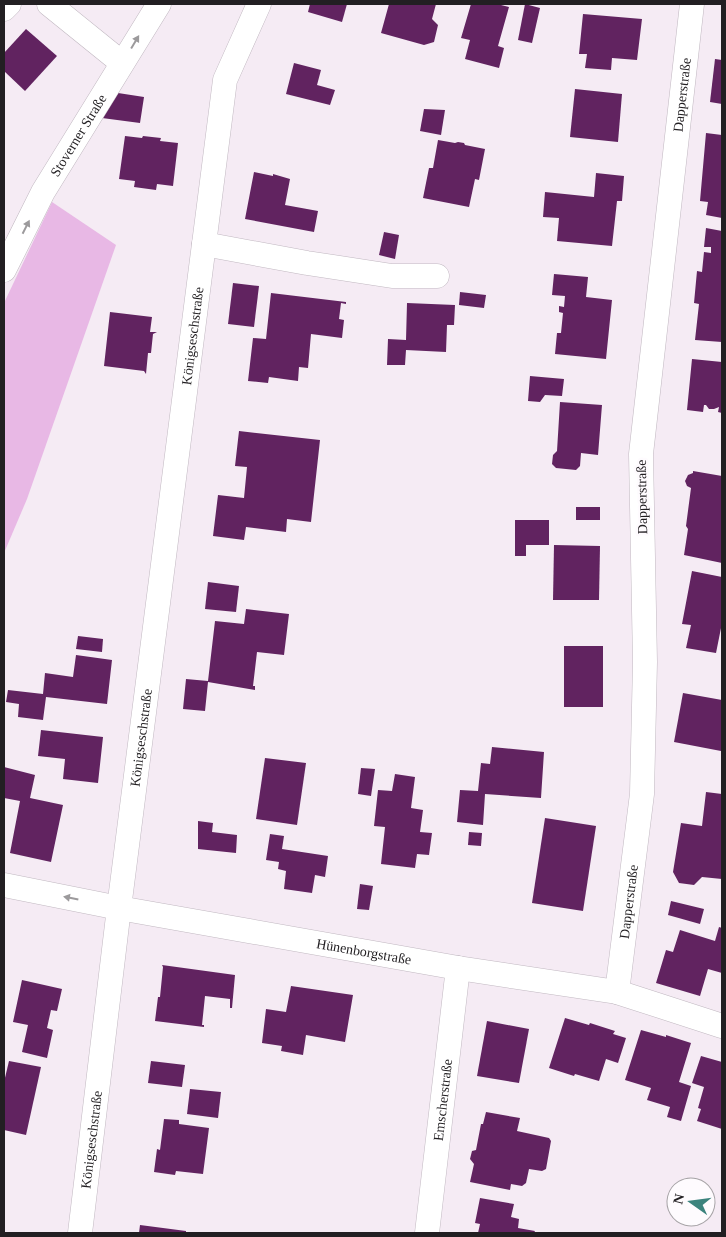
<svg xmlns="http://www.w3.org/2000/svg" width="726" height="1237" font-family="Georgia,serif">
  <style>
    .green { fill: #e8b8e5 }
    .building { fill: #612360 }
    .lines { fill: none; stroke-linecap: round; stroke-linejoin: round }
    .minor-casing { stroke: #c1b8c1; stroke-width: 25 }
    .minor { stroke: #fff; stroke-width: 24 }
    .oneway { fill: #9c9a9c }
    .labels { text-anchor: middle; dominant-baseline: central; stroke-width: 5; stroke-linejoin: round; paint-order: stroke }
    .street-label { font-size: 14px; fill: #221f22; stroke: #fefbfe }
  </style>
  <rect width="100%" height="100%" fill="#f5ebf4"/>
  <!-- green -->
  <path class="green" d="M52,202L116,245L27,499L4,553V303Z"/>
  <!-- building -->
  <g class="building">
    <path d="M310,4H347L342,22L308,12Z"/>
    <path d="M389,4H436L432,19L438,25L434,42L424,45L381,33Z"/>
    <path d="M471,4H497L509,7L498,46L504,48L499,68L465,59L470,40L461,38Z"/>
    <path d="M525,4L540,8L532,43L518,40Z"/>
    <path d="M583,14L642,19L637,60L612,58L611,70L585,68L587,54H579Z"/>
    <path d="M26,29L57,56L25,91L4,71V53Z"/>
    <path d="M715,59L722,60V104L710,102Z"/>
    <path d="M294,63L321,70L317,85L335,90L330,105L286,94Z"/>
    <path d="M575,89L622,94L618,142L570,137Z"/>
    <path d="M118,93L144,97L140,123L102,118Z"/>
    <path d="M424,109L445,110L441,135L420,131Z"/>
    <path d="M706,133L722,135V218L706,215L708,202L700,201Z"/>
    <path d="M125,136L142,138L143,136L161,138L160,141L178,143L173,186L157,184L156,190L134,187L135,181L119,179Z"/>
    <path d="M438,140L455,143L458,142L464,143L465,145L485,149L479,180L475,179L469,207L423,198L429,168H433Z"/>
    <path d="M254,172L273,176V174L290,179L285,205L318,211L314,232L245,219Z"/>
    <path d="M596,173L624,176L622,201H617L612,246L557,241L559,218L543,217L545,192L594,197Z"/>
    <path d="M706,228L722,231V342L695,340L699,304L694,303L697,271L702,272L704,252L711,253V247H704Z"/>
    <path d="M384,232L399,235L395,259L379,255Z"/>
    <path d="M554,274L588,277L586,297L612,300L606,359L555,354L557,333H561L563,313L559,312V306L564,307L565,296L552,295Z"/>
    <path d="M233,283L259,286L254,327L228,324Z"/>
    <path d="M460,292L486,295L484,308L459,305Z"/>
    <path d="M271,293L346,302V304L341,303L339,319L344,320L342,338L311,334L308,368L299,367L298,381L269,377L268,383L248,381L253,338L266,339Z"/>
    <path d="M407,303L455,305L454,325H447L446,352L406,350L405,365H387L388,339L406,340Z"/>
    <path d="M110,312L152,317L150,332H157L153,334L151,353H148L146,374L144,371L104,366Z"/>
    <path d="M692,359L722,362V413L718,412L719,407L714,409H709L706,405H704L703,412L687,410Z"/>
    <path d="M530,376L564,379L562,396L545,395L540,402L528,401Z"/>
    <path d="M560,402L602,405L598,455L581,453L580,466L576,470L556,468L552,464L553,455L557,451Z"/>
    <path d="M239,431L320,440L311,522L287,519L286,532L246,527L244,540L213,536L218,495L244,498L247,467L235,466Z"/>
    <path d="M693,471L722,476V563L684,555L688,529L686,526L691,488L687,486L685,481L688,475L693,473Z"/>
    <rect x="576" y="507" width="24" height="13"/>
    <path d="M515,520H549V545H526V556H515Z"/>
    <path d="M554,545L600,546L599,600H553Z"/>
    <path d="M692,571L722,577V623L716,653L686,648L691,625L682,624Z"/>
    <path d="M208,582L239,586L236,612L205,609Z"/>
    <path d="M246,609L289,614L284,655L257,652L253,686H255V690L208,682L205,711L183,709L186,679L208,681L215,621L244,624Z"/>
    <path d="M78,636L103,639L102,652L76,649Z"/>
    <rect x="564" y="646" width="39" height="61"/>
    <path d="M76,655L112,660L107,704L46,697L43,720L18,717L19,704L6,702L8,690L43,694L45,673L73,677Z"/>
    <path d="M683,693L722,700L721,751L674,742Z"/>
    <path d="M41,730L103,737L98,783L63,779L65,759L38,756Z"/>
    <path d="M492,747L544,752L541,798L485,794L483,825L457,822L460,790L478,791L481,763L490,764Z"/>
    <path d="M265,758L306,763L297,825L256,819Z"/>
    <path d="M4,767L35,775L30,798L63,805L51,862L10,853L20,801L4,798Z"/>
    <path d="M361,768L375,769L371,796L358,794Z"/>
    <path d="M395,774L415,777L411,808L423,810L420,832L432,833L429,855L417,854L415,868L381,864L385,827L374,826L378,790L392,791Z"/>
    <path d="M706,792L722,794V879L702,877L694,885L679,883L673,872L681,823L702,826Z"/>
    <path d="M545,818L596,826L583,911L532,903Z"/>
    <path d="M198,821L213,823L212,832L237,835L236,853L198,849Z"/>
    <path d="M469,832L482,833L481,846L468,845Z"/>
    <path d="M270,834L284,836L282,849L328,856L325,877L315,875L312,893L284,889L286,871L278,869L279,862L266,860Z"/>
    <path d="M360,884L373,886L369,910L357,909Z"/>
    <path d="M671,901L704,909L700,924L668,915Z"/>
    <path d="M719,927L722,928V973L708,969L700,996L656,983L666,950L673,952L680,930L715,941Z"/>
    <path d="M162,965L235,975L232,1008H230V999L205,996L202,1025H204V1027L155,1021L158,997H160L163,967Z"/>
    <path d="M22,980L62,989L57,1011L51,1010L47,1028L53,1030L47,1058L22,1052L28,1025L13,1022Z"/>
    <path d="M291,986L353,995L345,1042L306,1035L303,1055L281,1051L282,1046L262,1043L266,1009L286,1012Z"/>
    <path d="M565,1018L589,1025L590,1023L615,1031L613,1034L626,1038L618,1063L606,1059L599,1081L575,1074L574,1076L549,1068Z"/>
    <path d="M487,1021L529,1029L519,1083L477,1076Z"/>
    <path d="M641,1030L666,1037V1035L691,1043L679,1082L691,1086L681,1121L667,1117L670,1107L647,1100L651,1088L625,1080Z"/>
    <path d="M701,1056L722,1062V1129L697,1121L701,1109L698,1108L704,1087L692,1083Z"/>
    <path d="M9,1061L41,1067L26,1135L4,1130V1082Z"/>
    <path d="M151,1061L185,1065L182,1087L148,1083Z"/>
    <path d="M190,1089L221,1092L218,1118L187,1114Z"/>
    <path d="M486,1112L520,1118L517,1131L549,1138L551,1141L546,1169L542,1171L529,1169L526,1183L522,1186L511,1184L510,1190L470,1182L474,1164L470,1159L472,1151L476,1150L481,1124H483Z"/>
    <path d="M164,1119L179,1120V1124L209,1128L203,1174L176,1171L175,1175L154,1172L157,1149L160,1150Z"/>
    <path d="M480,1198L514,1204L511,1217L519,1219L518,1228L535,1231L534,1233H478L480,1224L475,1223Z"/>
    <path d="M140,1225L186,1231V1233H139Z"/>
  </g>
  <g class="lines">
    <defs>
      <g id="minor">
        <path d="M49,4L122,63"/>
        <path d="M4,9L9,4"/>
        <path d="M204,244L307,263L392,276H437"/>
        <path id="s1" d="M4,270L43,192L159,4"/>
        <path id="s2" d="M4,885L119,908L458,968L617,992L722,1026"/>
        <path id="s3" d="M617,992L642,794L645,662L641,454L692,4"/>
        <path id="s4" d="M80,1233L119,908L225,80L259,4"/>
        <path id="s5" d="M427,1233L458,968"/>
      </g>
    </defs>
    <!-- minor casing -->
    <use href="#minor" class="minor-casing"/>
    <!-- minor -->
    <use href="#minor" class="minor"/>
  </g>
  <!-- one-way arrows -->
  <defs><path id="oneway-solid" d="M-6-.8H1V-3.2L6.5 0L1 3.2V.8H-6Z" transform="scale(1.25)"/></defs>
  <g class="oneway">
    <use href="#oneway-solid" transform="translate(135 42) rotate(-59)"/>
    <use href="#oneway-solid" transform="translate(26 227) rotate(-63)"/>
    <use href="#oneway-solid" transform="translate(71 898) rotate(-169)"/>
  </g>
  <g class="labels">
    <!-- street labels -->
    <g class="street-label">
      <text stroke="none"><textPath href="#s3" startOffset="901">Dapperstraße</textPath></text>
      <text stroke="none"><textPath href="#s1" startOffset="154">Stoverner Straße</textPath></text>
      <text stroke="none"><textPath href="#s4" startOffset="904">Königseschstraße</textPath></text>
      <text transform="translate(642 497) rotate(-91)">Dapperstraße</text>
      <text stroke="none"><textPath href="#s4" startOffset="499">Königseschstraße</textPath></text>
      <text stroke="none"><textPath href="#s3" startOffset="91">Dapperstraße</textPath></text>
      <text stroke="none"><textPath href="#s2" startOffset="366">Hünenborgstraße</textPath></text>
      <text stroke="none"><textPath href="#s5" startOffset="134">Emscherstraße</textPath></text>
      <text stroke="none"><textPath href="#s4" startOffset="94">Königseschstraße</textPath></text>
    </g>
  </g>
  <!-- border -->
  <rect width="726" height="1237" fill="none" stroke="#221f22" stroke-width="10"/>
  <!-- north arrow -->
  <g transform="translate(691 1202) rotate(284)"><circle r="24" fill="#fefbfe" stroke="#a6a3a6"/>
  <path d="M0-4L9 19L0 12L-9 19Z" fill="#3c837d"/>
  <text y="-8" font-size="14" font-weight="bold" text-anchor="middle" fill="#221f22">N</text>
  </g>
</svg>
